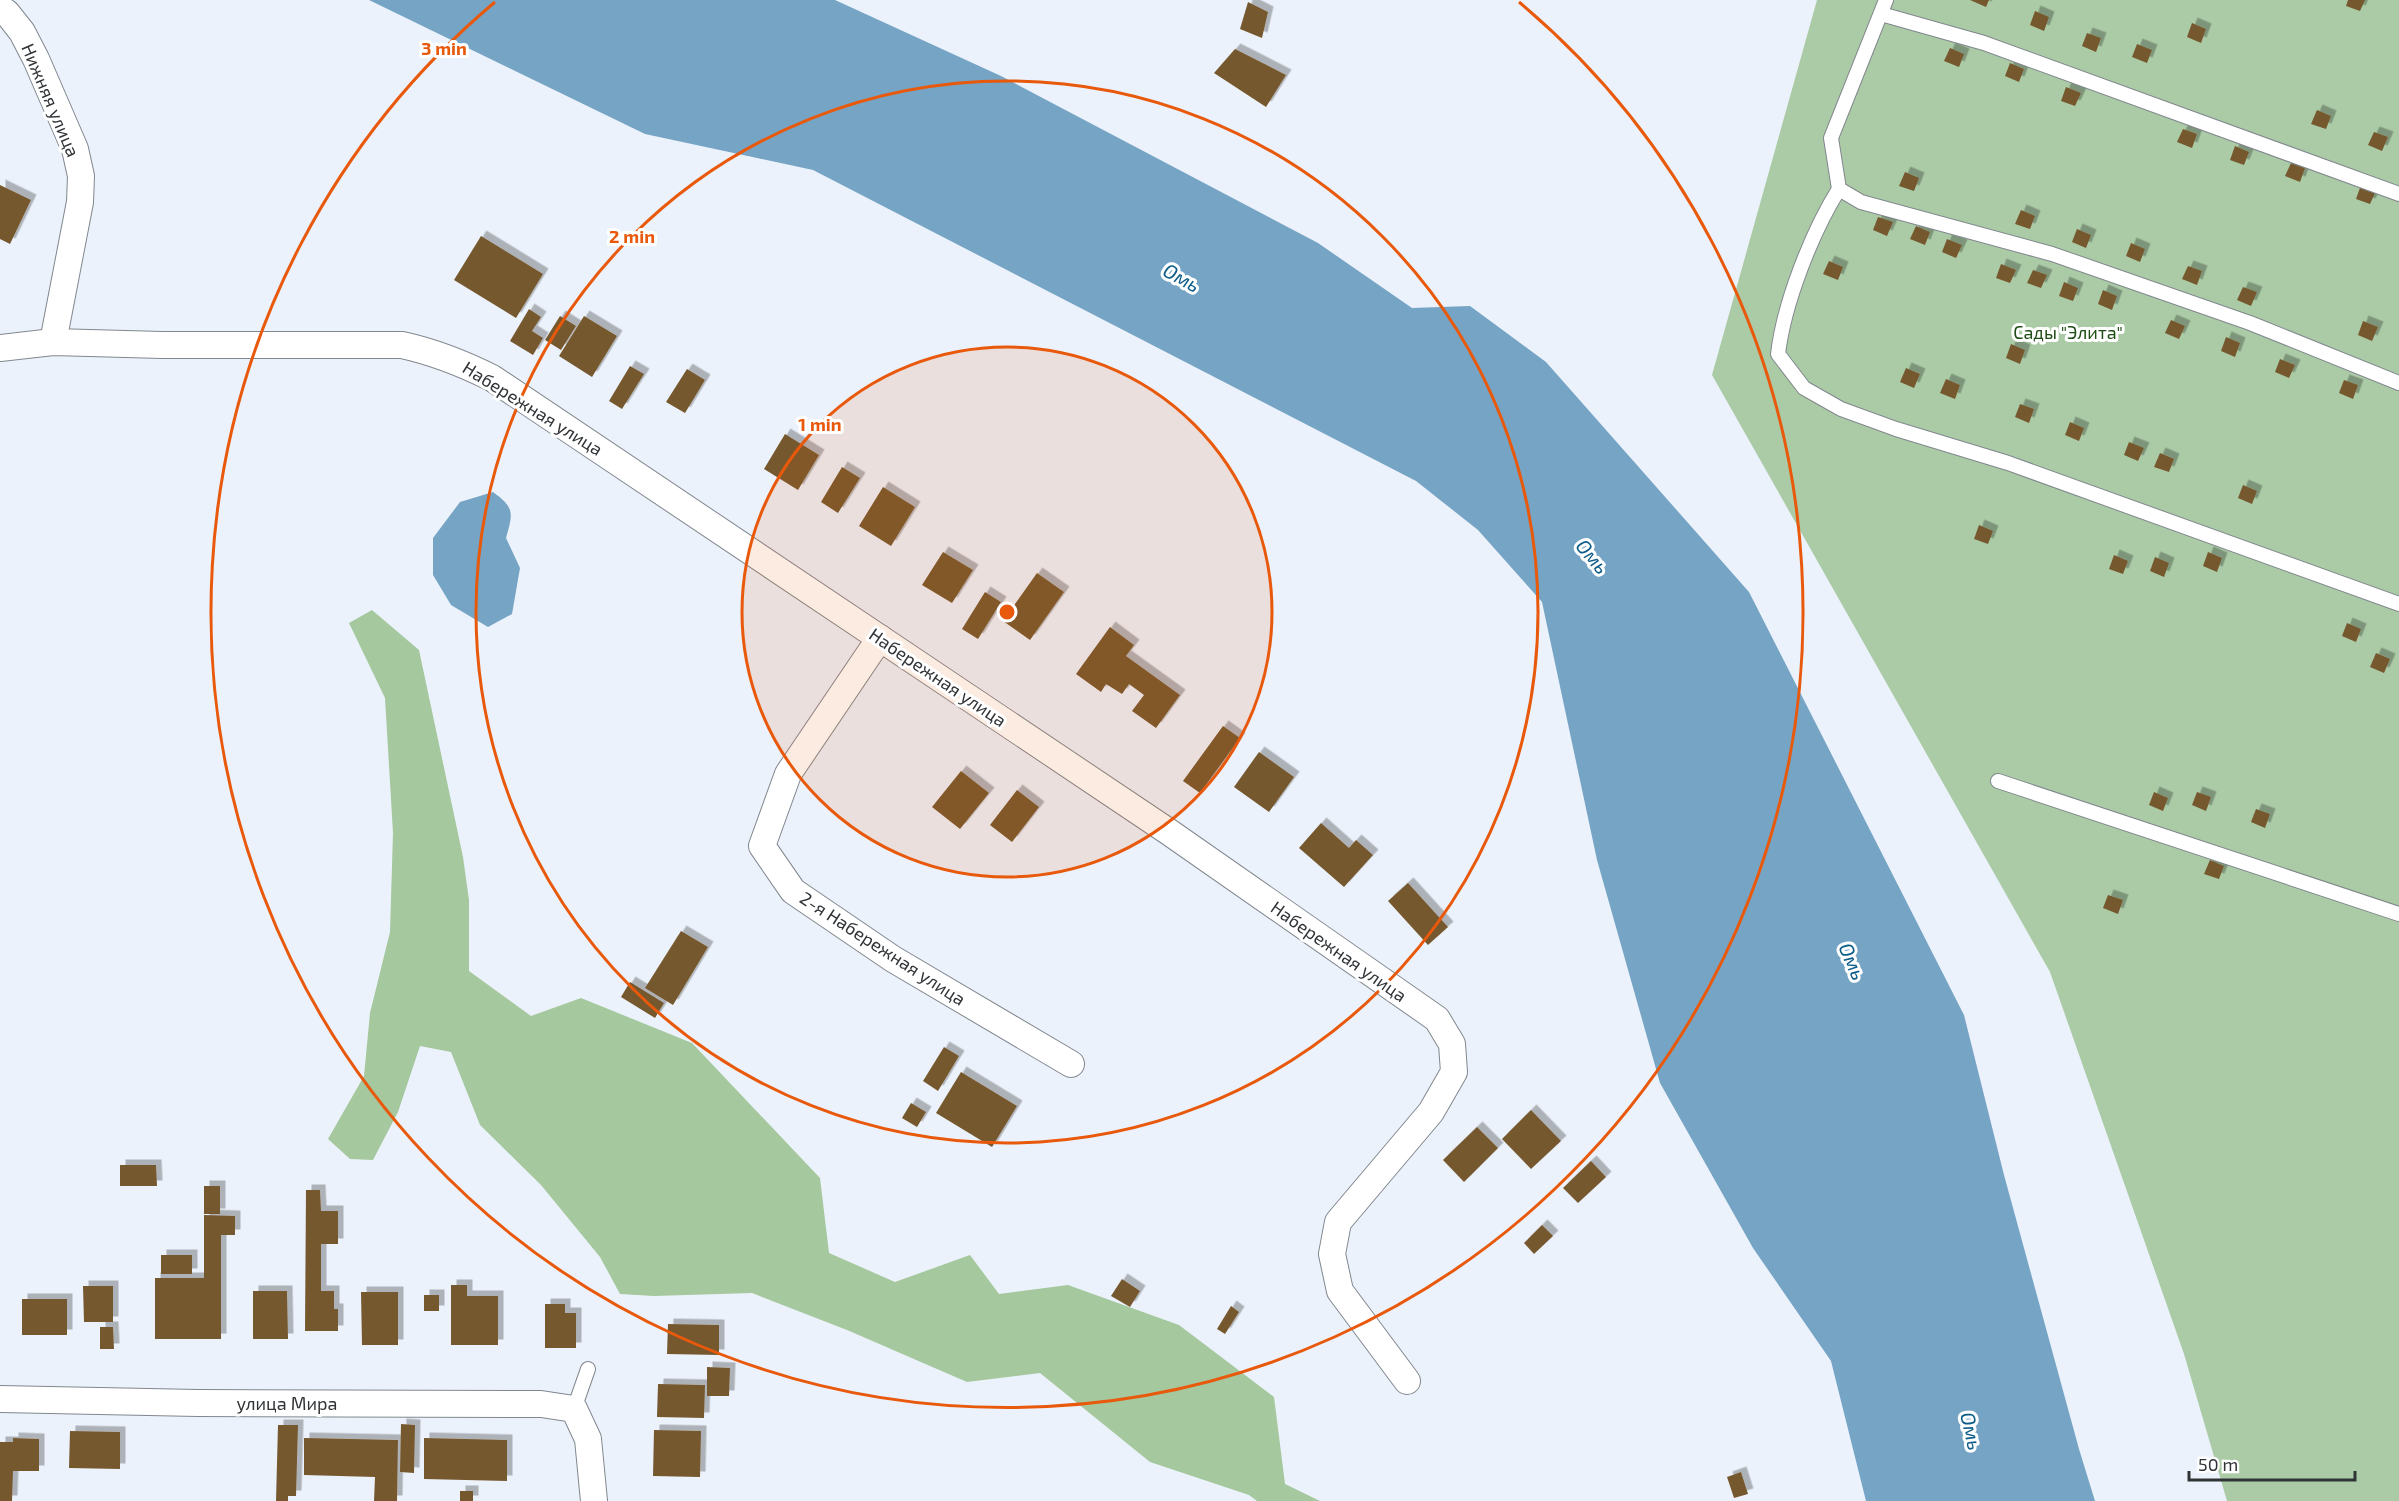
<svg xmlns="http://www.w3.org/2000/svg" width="2399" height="1501" font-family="'Exo 2',sans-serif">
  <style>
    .green { fill: #abcba6 }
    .forest { fill: #a5c89e }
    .water { fill: #76a4c5 }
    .building { fill: #76582f; filter: url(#shadow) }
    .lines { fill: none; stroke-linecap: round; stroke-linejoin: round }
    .service-casing { stroke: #81878e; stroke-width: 16 }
    .minor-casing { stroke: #81878e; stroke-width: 28 }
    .service { stroke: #fff; stroke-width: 14 }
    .minor { stroke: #fff; stroke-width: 26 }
    .ring { fill: none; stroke: #e8590c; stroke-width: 3 }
    .labels { text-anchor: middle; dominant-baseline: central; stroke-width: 6; stroke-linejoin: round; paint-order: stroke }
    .street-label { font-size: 18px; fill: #313437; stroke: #fff }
    .park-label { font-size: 18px; fill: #1e4d15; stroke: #fff }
    .water-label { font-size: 20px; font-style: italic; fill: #0d5d89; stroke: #fff }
    .centre { fill: #e8590c; stroke: #fff; stroke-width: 3 }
    .ring-label { font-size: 18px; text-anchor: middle; font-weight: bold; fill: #e8590c; stroke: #fff; stroke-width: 6; stroke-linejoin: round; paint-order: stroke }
  </style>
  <defs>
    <filter id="shadow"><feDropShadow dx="5.5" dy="-5.5" stdDeviation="0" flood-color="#0004"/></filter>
  </defs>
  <rect width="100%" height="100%" fill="#ecf2fb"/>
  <!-- green -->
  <path class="green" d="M1817,0H2399V1501H2227L2184,1354L2050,972L1712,375Z"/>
  <!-- forest -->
  <path class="forest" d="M372,610L419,650L463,857L469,900V971L531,1016L581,998L692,1043L820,1178L829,1253L895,1282L970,1255L999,1294L1068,1285L1179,1325L1274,1397L1285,1484L1320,1501H1257L1249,1495L1150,1462L1040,1373L967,1382L847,1330L752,1293L654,1296L620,1294L600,1257L541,1185L480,1125L451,1052L420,1046L398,1112L373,1160L350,1159L328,1139L364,1076L370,1013L390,932L393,833L385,698L349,623Z"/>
  <!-- water -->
  <g class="water">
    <path d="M369,0H835L1001,76L1318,243L1412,308L1470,306L1546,362L1749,592L1964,1015L2004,1175L2079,1449L2095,1501H1866L1831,1361L1753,1248L1660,1083L1597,860L1542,602L1478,530L1416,481L813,170L645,134Z"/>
    <path d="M493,492C515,508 513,513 506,538L520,568L512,614L488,627L451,605L433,575V538L460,502Z"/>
  </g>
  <!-- building -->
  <g class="building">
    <path d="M1970,0H1989L1986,7Z"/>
    <path d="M2348,0H2365L2360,11L2346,6Z"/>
    <path d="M1248,2L1268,12L1262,38L1240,29Z"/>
    <path d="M2035,11L2049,17L2044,31L2030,25Z"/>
    <path d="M2192,23L2206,29L2201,43L2187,37Z"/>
    <path d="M2087,33L2101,38L2096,52L2082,46Z"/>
    <path d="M2137,44L2152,50L2147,63L2132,57Z"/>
    <path d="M1950,48L1964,54L1959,67L1944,61Z"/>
    <path d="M1235,49L1286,75L1266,107L1214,73Z"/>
    <path d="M2010,63L2024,69L2019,82L2005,76Z"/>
    <path d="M2066,87L2081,93L2075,106L2061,101Z"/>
    <path d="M2317,110L2331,116L2326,129L2311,124Z"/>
    <path d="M2183,129L2197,134L2192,148L2177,142Z"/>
    <path d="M2374,132L2388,137L2382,151L2368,145Z"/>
    <path d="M2235,146L2249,152L2244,165L2230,160Z"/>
    <path d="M2291,163L2305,168L2300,182L2285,176Z"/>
    <path d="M1905,172L1919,178L1914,191L1899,186Z"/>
    <path d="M0,185L31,200L10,244L0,239Z"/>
    <path d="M2361,185L2376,191L2370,204L2356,199Z"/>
    <path d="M2021,210L2035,216L2030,229L2015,224Z"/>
    <path d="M1878,217L1893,222L1887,236L1873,230Z"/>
    <path d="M1916,226L1930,232L1925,245L1910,239Z"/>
    <path d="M2077,229L2091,235L2086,248L2072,242Z"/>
    <path d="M481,236L543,274L516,318L454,280Z"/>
    <path d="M1947,239L1962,245L1956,258L1942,252Z"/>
    <path d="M2131,243L2145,249L2140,262L2126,256Z"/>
    <path d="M1829,261L1843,267L1838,280L1823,274Z"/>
    <path d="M2001,264L2016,270L2010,283L1996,278Z"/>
    <path d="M2188,266L2202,271L2197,285L2182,279Z"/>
    <path d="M2033,270L2047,275L2041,288L2027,283Z"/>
    <path d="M2064,282L2078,288L2073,301L2059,296Z"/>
    <path d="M2243,287L2257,292L2251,306L2237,300Z"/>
    <path d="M2103,290L2117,296L2112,310L2098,304Z"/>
    <path d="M529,309L541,317L532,331L543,338L533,355L510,341Z"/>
    <path d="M560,316L576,326L561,350L545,340Z"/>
    <path d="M584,316L617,336L592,377L559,356Z"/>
    <path d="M2171,320L2185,326L2179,339L2165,333Z"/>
    <path d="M2363,321L2378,327L2372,341L2358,335Z"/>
    <path d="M2226,337L2240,343L2235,357L2221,351Z"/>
    <path d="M2011,344L2025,350L2020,364L2006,358Z"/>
    <path d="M2280,359L2295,365L2289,378L2275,372Z"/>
    <path d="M630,366L644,374L622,409L609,401Z"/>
    <path d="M1906,368L1920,374L1914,388L1900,382Z"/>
    <path d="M687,369L705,380L685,413L666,402Z"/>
    <path d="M1946,379L1960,385L1955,399L1940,393Z"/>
    <path d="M2344,380L2358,385L2353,399L2339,393Z"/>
    <path d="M2020,404L2034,409L2029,423L2015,417Z"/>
    <path d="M2070,422L2084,428L2079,441L2065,435Z"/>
    <path d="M785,434L819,455L798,490L764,469Z"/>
    <path d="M2129,442L2144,448L2138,461L2124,455Z"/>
    <path d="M2160,453L2174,459L2169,472L2154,467Z"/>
    <path d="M842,467L860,478L838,513L821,502Z"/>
    <path d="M2243,485L2257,491L2252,504L2238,498Z"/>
    <path d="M883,487L915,507L891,546L859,526Z"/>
    <path d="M1979,525L1993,531L1988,544L1974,539Z"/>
    <path d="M943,552L973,570L952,603L922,585Z"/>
    <path d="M2208,552L2222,558L2217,572L2203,566Z"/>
    <path d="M2114,555L2128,561L2123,574L2109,569Z"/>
    <path d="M2155,557L2169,563L2164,577L2150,571Z"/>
    <path d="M1037,573L1064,592L1030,640L1003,621Z"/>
    <path d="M985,592L1001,602L978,639L962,629Z"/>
    <path d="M2347,623L2361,629L2356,642L2342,636Z"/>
    <path d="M1110,627L1134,645L1126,656L1180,695L1156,728L1132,711L1144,695L1129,684L1122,694L1106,684L1101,692L1076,674Z"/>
    <path d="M2376,653L2390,659L2384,673L2370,667Z"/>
    <path d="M1223,726L1240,738L1200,793L1183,781Z"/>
    <path d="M1259,752L1294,777L1269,812L1234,787Z"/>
    <path d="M961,771L989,793L960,829L932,807Z"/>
    <path d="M1017,790L1039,807L1012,842L990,825Z"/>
    <path d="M2154,792L2168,798L2163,811L2149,805Z"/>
    <path d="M2197,792L2211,797L2206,811L2192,805Z"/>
    <path d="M2256,809L2270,814L2265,828L2251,822Z"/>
    <path d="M1321,823L1349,848L1356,840L1373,855L1344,887L1299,848Z"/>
    <path d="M2210,860L2224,866L2219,879L2204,874Z"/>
    <path d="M1408,883L1448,927L1428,945L1388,901Z"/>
    <path d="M2108,895L2123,900L2118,914L2103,908Z"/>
    <path d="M681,931L708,947L673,1005L645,988Z"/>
    <path d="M630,982L664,1003L655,1018L621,997Z"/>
    <path d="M944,1047L959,1056L938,1091L923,1081Z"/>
    <path d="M961,1072L1017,1106L992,1147L936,1113Z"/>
    <path d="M911,1103L926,1112L917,1127L902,1118Z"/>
    <path d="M1531,1110L1561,1141L1531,1169L1502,1139Z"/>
    <path d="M1477,1127L1498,1148L1464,1182L1443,1160Z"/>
    <path d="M1591,1161L1606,1177L1578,1203L1563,1188Z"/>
    <path d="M120,1165H156L157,1186H120Z"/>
    <rect x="204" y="1186" width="16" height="28"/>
    <path d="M306,1190H320L321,1211H338V1244H321V1291H334V1309H338V1331H305Z"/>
    <path d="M204,1215L235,1216V1235H221V1339H155V1278H204Z"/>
    <path d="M1542,1225L1553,1236L1534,1254L1524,1243Z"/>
    <rect x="161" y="1255" width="31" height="19"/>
    <path d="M1122,1279L1140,1291L1130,1307L1111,1296Z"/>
    <path d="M451,1285H467V1296H498V1345H451Z"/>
    <path d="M83,1286H113V1322H84Z"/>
    <path d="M253,1291H287L288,1339H253Z"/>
    <path d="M361,1292H398V1345H362Z"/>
    <rect x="424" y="1295" width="15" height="16"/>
    <rect x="22" y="1299" width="45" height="36"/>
    <path d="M545,1304H565V1313H576V1348H545Z"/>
    <path d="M1231,1306L1239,1312L1225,1334L1217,1329Z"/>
    <path d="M668,1324L719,1325V1355L667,1354Z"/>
    <path d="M100,1327H113L114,1349H100Z"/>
    <path d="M707,1367L730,1368L729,1396H707Z"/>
    <path d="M658,1384L705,1385L704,1418L657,1417Z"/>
    <path d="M401,1424L415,1425L414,1473L400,1472Z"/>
    <path d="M278,1425H298L296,1496H288V1501H276Z"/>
    <path d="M654,1430L701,1431L700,1477L653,1476Z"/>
    <path d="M70,1431L120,1432V1469L69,1468Z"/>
    <path d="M13,1438L39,1439V1471H13L12,1501H0V1442H13Z"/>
    <path d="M304,1438L398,1440L397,1501H374L375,1477L304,1475Z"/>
    <path d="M424,1438L507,1440V1481L424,1479Z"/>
    <path d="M1741,1472L1748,1494L1734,1498L1727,1477Z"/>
    <rect x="460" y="1491" width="13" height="10"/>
  </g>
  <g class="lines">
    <defs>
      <g id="service">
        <path d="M1886,0L1831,138L1839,189L1861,202L2052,254L2250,323L2399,383"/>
        <path d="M1881,14L1984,43L2399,194"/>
        <path d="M1839,189C1812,232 1784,303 1778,354L1804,388L1841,409L1896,429L2008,463L2399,604"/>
        <path d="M1998,781L2399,914"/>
        <path d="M574,1409L588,1369"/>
      </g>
      <g id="minor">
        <path d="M0,8L7,13L22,32L36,59L75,149L81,176L80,202L53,342"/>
        <path d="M0,348L53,342L162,345H402C434,352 462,363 492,378L1169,832L1437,1019L1452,1044L1454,1072L1431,1112L1338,1222L1332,1254L1340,1291L1407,1381"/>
        <path d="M880,638L788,774L762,846L793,891L893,959L1071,1064"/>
        <path d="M0,1399L198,1403L541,1404L574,1409L588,1439L594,1501"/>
      </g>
    </defs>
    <!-- service casing -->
    <use href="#service" class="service-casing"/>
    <!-- minor casing -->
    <use href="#minor" class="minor-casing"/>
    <!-- service -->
    <use href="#service" class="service"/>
    <!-- minor -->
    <use href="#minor" class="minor"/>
  </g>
  <!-- distance rings -->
  <circle cx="1007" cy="612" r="265" fill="#e8590c" fill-opacity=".12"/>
  <g class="ring">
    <circle cx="1007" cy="612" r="265"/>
    <circle cx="1007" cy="612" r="531"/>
    <path d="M1519 2A796 796 0 1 1 495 2"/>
  </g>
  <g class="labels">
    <!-- street labels -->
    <g class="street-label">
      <text transform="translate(51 100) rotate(67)">Нижняя улица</text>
      <text transform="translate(533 408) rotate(32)">Набережная улица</text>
      <text transform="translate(938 677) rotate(34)">Набережная улица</text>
      <text transform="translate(883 948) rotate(33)">2-я Набережная улица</text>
      <text transform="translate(1339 951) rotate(35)">Набережная улица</text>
      <text x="287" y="1403">улица Мира</text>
    </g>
    <!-- park labels -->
    <g class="park-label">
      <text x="2068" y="332">Сады "Элита"</text>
    </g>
    <!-- water labels -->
    <g class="water-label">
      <text transform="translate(1182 277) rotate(29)">Омь</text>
      <text transform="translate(1593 556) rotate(50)">Омь</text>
      <text transform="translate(1853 961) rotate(66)">Омь</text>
      <text transform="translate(1972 1431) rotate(77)">Омь</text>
    </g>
  </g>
  <circle cx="1007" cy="612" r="9" class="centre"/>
  <g class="ring-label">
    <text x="444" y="55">3 min</text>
    <text x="632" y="243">2 min</text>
    <text x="820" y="431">1 min</text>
  </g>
  <!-- scale -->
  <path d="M2189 1471v9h166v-9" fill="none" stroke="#313437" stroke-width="3"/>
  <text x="2198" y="1471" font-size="18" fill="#313437" stroke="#ffffff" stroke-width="4.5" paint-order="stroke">50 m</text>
</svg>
